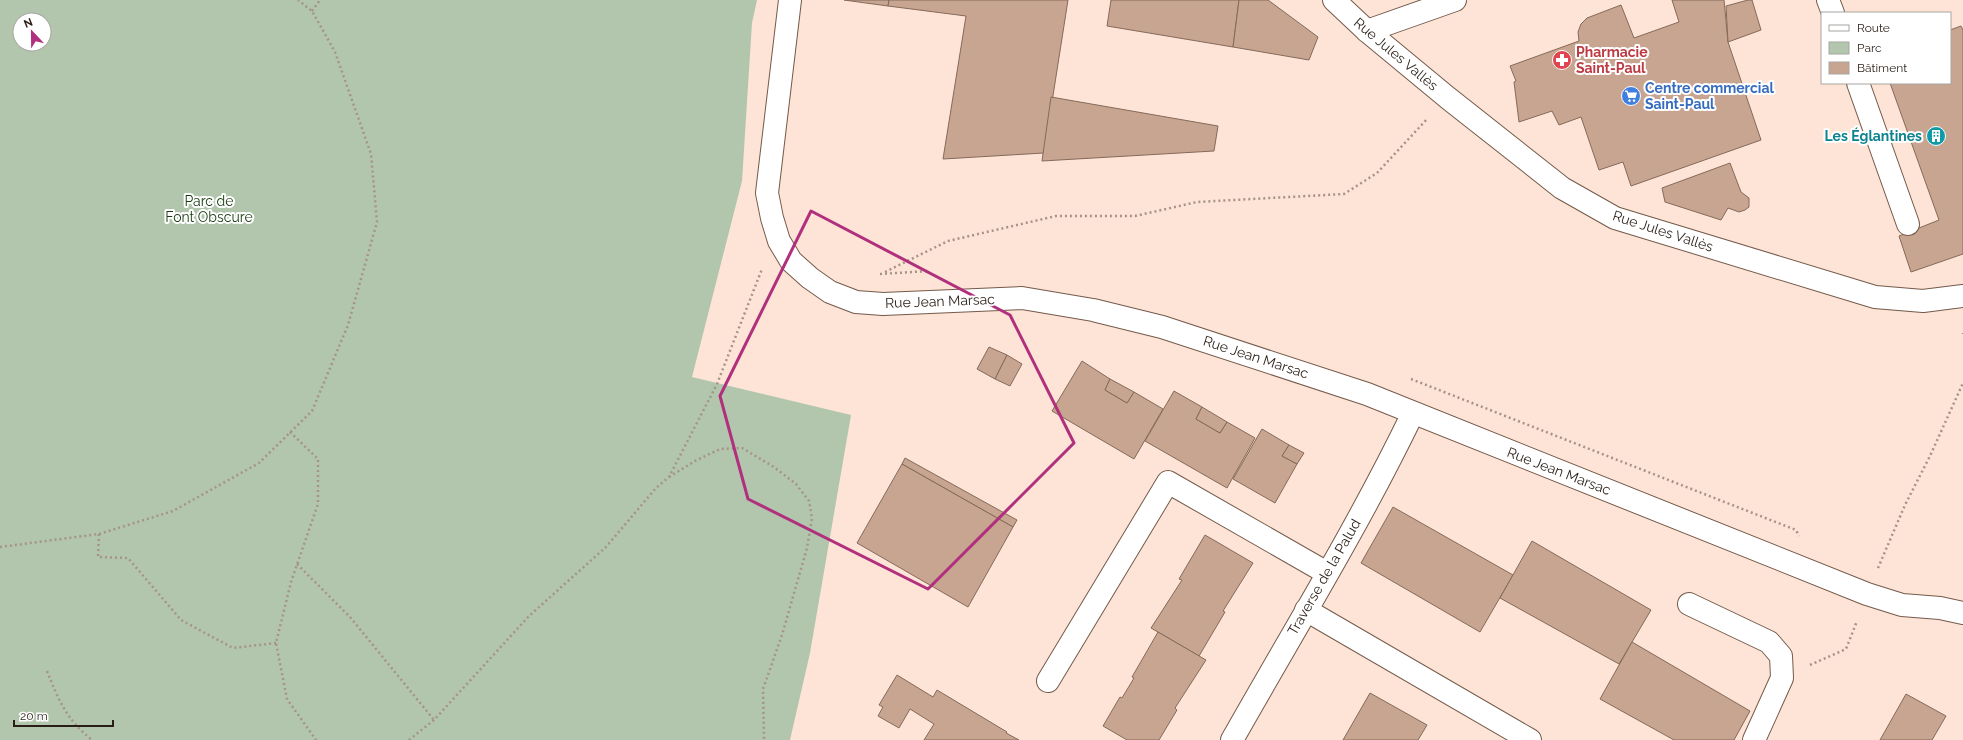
<svg xmlns="http://www.w3.org/2000/svg" width="1963" height="740" font-family="Raleway,sans-serif">
  <style>
    .green { fill: #b2c6ae; fill-rule: evenodd }
    .building { fill: #c7a591; stroke: #856a5a }
    .lines { fill: none; stroke-linecap: round; stroke-linejoin: round }
    .minor-casing { stroke: #745a4a; stroke-width: 24 }
    .path { stroke: #a69388; stroke-width: 2.5; stroke-dasharray: 2 3; stroke-linecap: butt }
    .minor { stroke: #fff; stroke-width: 22 }
    .marked { fill: none; stroke: #b0307d; stroke-width: 3; stroke-linejoin: round }
    .labels { text-anchor: middle; dominant-baseline: central; stroke-width: 4; stroke-linejoin: round; paint-order: stroke }
    .health-label { font-size: 14px; font-weight: bold; fill: #be3a42; stroke: #fff; text-anchor: start }
    .street-label { font-size: 14px; fill: #291e17; stroke: #fff }
    .shop-label { font-size: 14px; font-weight: bold; fill: #366cbe; stroke: #fff; text-anchor: start }
    .culture-label { font-size: 14px; font-weight: bold; fill: #0d838f; stroke: #fff; text-anchor: end }
    .park-label { font-size: 14px; fill: #17390e; stroke: #fff }
  </style>
  <rect width="100%" height="100%" fill="#fde4d6"/>
  <!-- green -->
  <path class="green" d="M0,0H757L752,23L742,181L692,377L851,415L810,653L790,740H0ZM20,20H44V44H20Z"/>
  <!-- building -->
  <g class="building">
    <path d="M844,0H889L888,6Z"/>
    <path d="M889,0H1068L1044,153L943,159L966,16L888,6Z"/>
    <path d="M1111,0H1239L1233,47L1107,26Z"/>
    <path d="M1239,0H1268L1318,37L1309,60L1233,47Z"/>
    <path d="M1672,0H1724L1728,42L1761,140L1631,186L1623,162L1599,170L1581,117L1559,125L1552,111L1519,122L1514,82L1516,81L1510,66L1579,41L1578,32L1581,24L1587,18L1621,5L1634,38L1679,22Z"/>
    <path d="M1748,0H1752L1761,30L1728,42L1726,6Z"/>
    <path d="M1961,26L1963,30V254L1911,272L1899,236L1939,220L1890,83H1950V30Z"/>
    <path d="M1051,97L1218,126L1214,151L1042,161Z"/>
    <path d="M1730,163L1741,192L1749,198V207L1745,210L1739,212L1728,208L1721,220L1665,202L1662,188Z"/>
    <path d="M989,347L1007,355L995,379L977,369Z"/>
    <path d="M1007,355L1022,364L1010,386L995,379Z"/>
    <path d="M1082,361L1110,379L1105,390L1127,403L1134,392L1163,409L1134,459L1052,411Z"/>
    <path d="M1110,379L1134,392L1127,403L1105,390Z"/>
    <path d="M1174,391L1202,407L1196,419L1220,433L1227,422L1255,438L1227,488L1145,441Z"/>
    <path d="M1202,407L1227,422L1220,433L1196,419Z"/>
    <path d="M1262,429L1289,445L1282,456L1297,464L1275,503L1233,479Z"/>
    <path d="M1289,445L1304,453L1297,464L1282,456Z"/>
    <path d="M905,458L1017,520L1013,527L902,464Z"/>
    <path d="M902,464L1013,527L968,607L857,543Z"/>
    <path d="M1393,507L1513,575L1480,632L1361,563Z"/>
    <path d="M1205,535L1253,563L1223,611L1225,612L1199,656L1151,628L1182,580L1179,579Z"/>
    <path d="M1532,541L1651,610L1619,664L1500,598Z"/>
    <path d="M1158,632L1206,660L1175,708L1177,710L1159,740H1127L1103,726L1120,697L1122,698L1134,678L1132,677Z"/>
    <path d="M1632,642L1750,711L1734,740H1674L1600,699Z"/>
    <path d="M897,675L933,697L937,690L1007,732L1006,733L1019,740H924L934,724L910,709L899,728L878,716L883,707L879,705Z"/>
    <path d="M1370,693L1427,725L1418,740H1343Z"/>
    <path d="M1906,694L1946,716L1932,740H1880Z"/>
  </g>
  <g class="lines">
    <defs>
      <g id="minor">
        <path d="M790,0L767,193L772,218L779,241L791,261L810,278L830,292L856,302L883,304L1022,298L1093,310L1162,327L1367,394L1867,594L1902,605L1940,608L1963,613"/>
        <path d="M1334,0L1367,31L1448,98L1562,188L1615,218L1875,297L1923,301L1963,296"/>
        <path d="M1828,0L1833,13"/>
        <path d="M1367,31L1455,0"/>
        <path d="M1858,83L1908,224"/>
        <path d="M1689,604L1769,642L1781,656L1782,678L1754,740"/>
        <path d="M1306,610L1530,740"/>
        <path d="M1048,681L1168,482L1327,573"/>
        <path d="M1232,740C1293,632 1359,525 1413,413"/>
      </g>
    </defs>
    <!-- minor casing -->
    <use href="#minor" class="minor-casing"/>
    <!-- path -->
    <g class="path">
      <path d="M312,11L320,0"/>
      <path d="M885,272L948,241L1056,216H1135L1197,202L1344,194L1377,173L1428,118"/>
      <path d="M880,274L928,271"/>
      <path d="M1963,333V334"/>
      <path d="M1411,379L1796,530L1799,536"/>
      <path d="M290,432L318,459V504L291,582L276,643L287,699L316,740"/>
      <path d="M669,477L695,461L720,449L742,448L774,467L796,484L809,501L812,518L807,548L782,635L763,689L764,740"/>
      <path d="M99,534L98,557L128,558L181,620L233,648L276,643"/>
      <path d="M0,547L99,534L173,511L259,463L312,411L348,325L377,222L371,154L335,52L312,11L298,0"/>
      <path d="M297,564L350,617L434,720"/>
      <path d="M1878,568L1905,505L1930,456L1963,383"/>
      <path d="M1810,665L1846,649L1857,621"/>
      <path d="M47,671C59,701 66,719 92,740"/>
      <path d="M409,740L434,720L529,616L606,547L656,488L669,477L717,384L762,269"/>
    </g>
    <!-- minor -->
    <use href="#minor" class="minor"/>
  </g>
  <!-- marked area -->
  <path class="marked" d="M811,211L1010,315L1074,443L928,589L748,499L720,396Z"/>
  <!-- icons -->
  <defs>
    <symbol id="pharmacy-disc" viewBox="-11 -11 22 22"><circle r="9.5" fill="#e0444e" stroke="#fff"/><path d="M-2-6h4v4h4v4h-4v4h-4v-4h-4v-4h4Z" fill="#fff"/></symbol>
    <symbol id="supermarket-disc" viewBox="-11 -11 22 22"><circle r="9.5" fill="#3f7fe0" stroke="#fff"/><path d="M-6-5.5h2.5l.6 2H6L4.5 2H-2.5L-4.4-4H-6ZM-1.5 3.2a1.3 1.3 0 1 0 .1 0ZM3 3.2a1.3 1.3 0 1 0 .1 0Z" fill="#fff"/></symbol>
    <symbol id="building-disc" viewBox="-11 -11 22 22"><circle r="9.5" fill="#0f9aa8" stroke="#fff"/><path d="M-4-6H4V6H1V3H-1V6H-4ZM-2.5-4.3h1.7v1.8h-1.7ZM.8-4.3h1.7v1.8H.8ZM-2.5-1h1.7V.8h-1.7ZM.8-1h1.7V.8H.8Z" fill="#fff"/></symbol>
  </defs>
  <g fill-rule="evenodd">
    <use href="#pharmacy-disc" x="1551" y="49" width="22" height="22"/>
    <use href="#supermarket-disc" x="1620" y="85" width="22" height="22"/>
    <use href="#building-disc" x="1925" y="125" width="22" height="22"/>
  </g>
  <g class="labels">
    <!-- health labels -->
    <g class="health-label">
      <text x="1576" y="52">Pharmacie<tspan x="1576" dy="16">Saint-Paul</tspan></text>
    </g>
    <!-- street labels -->
    <g class="street-label">
      <text transform="translate(1396 54) rotate(40)">Rue Jules Vallès</text>
      <text transform="translate(1663 231) rotate(18)">Rue Jules Vallès</text>
      <text transform="translate(940 301) rotate(-2)">Rue Jean Marsac</text>
      <text transform="translate(1256 357) rotate(18)">Rue Jean Marsac</text>
      <text transform="translate(1559 471) rotate(21)">Rue Jean Marsac</text>
      <text transform="translate(1324 577) rotate(-60)">Traverse de la Palud</text>
    </g>
    <!-- shop labels -->
    <g class="shop-label">
      <text x="1645" y="88">Centre commercial<tspan x="1645" dy="16">Saint-Paul</tspan></text>
    </g>
    <!-- culture labels -->
    <g class="culture-label">
      <text x="1922" y="136">Les Églantines</text>
    </g>
    <!-- park labels -->
    <g class="park-label">
      <text x="209" y="201">Parc de<tspan x="209" dy="16">Font Obscure</tspan></text>
    </g>
  </g>
  <!-- legend -->
  <rect x="1821" y="12" width="130" height="72" fill="#ffffff" stroke="#a9a5a2"/>
  <rect x="1829" y="25" width="20" height="6" fill="#ffffff" stroke="#a9a5a2"/>
  <text x="1857" y="32" font-size="12" fill="#291e17">Route</text>
  <rect x="1829" y="42" width="20" height="12" fill="#b2c6ae" stroke="#a9a5a2"/>
  <text x="1857" y="52" font-size="12" fill="#291e17">Parc</text>
  <rect x="1829" y="62" width="20" height="12" fill="#c7a591" stroke="#a9a5a2"/>
  <text x="1857" y="72" font-size="12" fill="#291e17">Bâtiment</text>
  <!-- north arrow -->
  <g transform="translate(32 32) rotate(338)"><circle r="19" fill="#ffffff" stroke="#a9a5a2"/>
  <path d="M0-3L7 15L0 10L-7 15Z" fill="#b0307d"/>
  <text y="-6" font-size="11" font-weight="bold" text-anchor="middle" fill="#291e17">N</text>
  </g>
  <!-- scale -->
  <path d="M14 720v6h99v-6" fill="none" stroke="#291e17" stroke-width="2"/>
  <text x="20" y="720" font-size="12" fill="#291e17" stroke="#ffffff" stroke-width="3" paint-order="stroke">20 m</text>
</svg>
